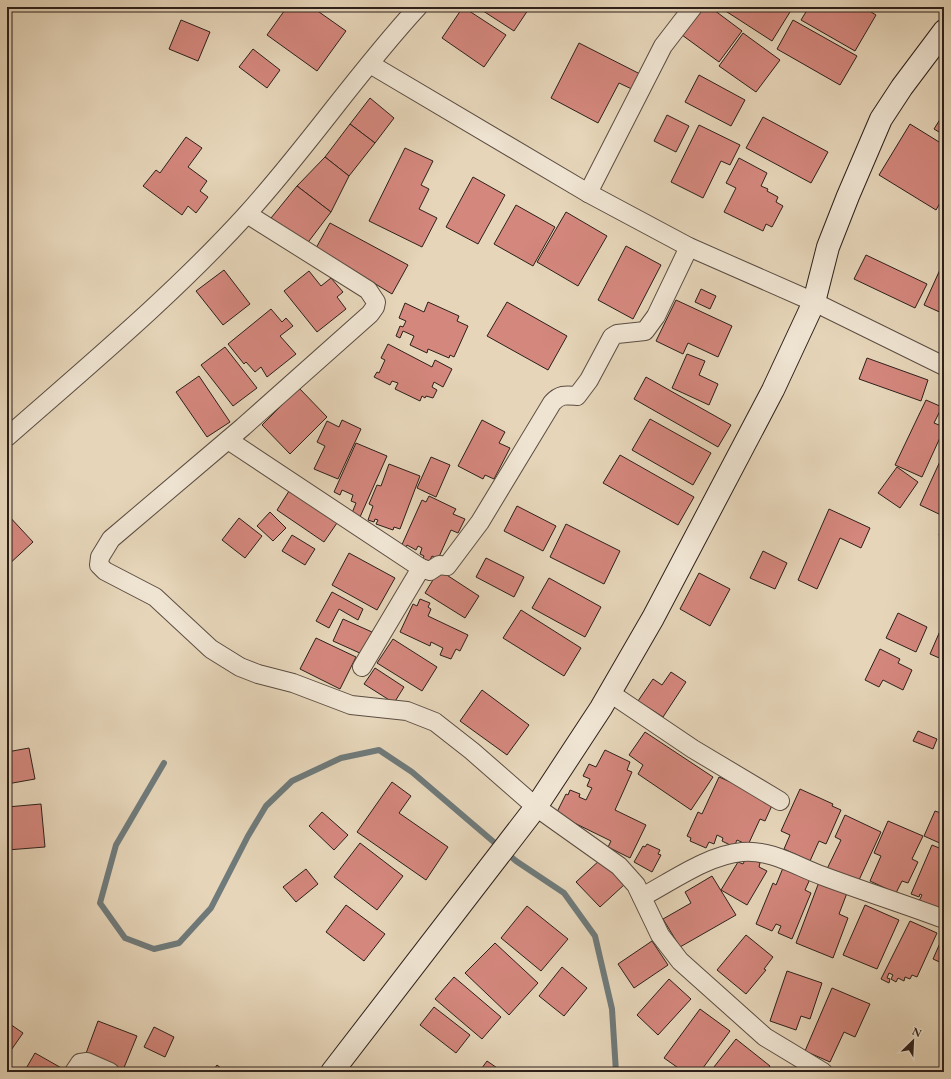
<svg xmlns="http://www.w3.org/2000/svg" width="951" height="1079" font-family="'EB Garamond',serif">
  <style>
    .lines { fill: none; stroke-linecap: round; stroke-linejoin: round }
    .stream { stroke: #6f7a7a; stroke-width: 6 }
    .building { fill: #d4877d; stroke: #2d201b }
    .street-casing { stroke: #5b4d42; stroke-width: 20 }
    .secondary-casing { stroke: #2d201b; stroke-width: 24 }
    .street { stroke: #efe4d2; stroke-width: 18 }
    .secondary { stroke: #efe4d2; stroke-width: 22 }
  </style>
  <rect width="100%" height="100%" fill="#e6d5b9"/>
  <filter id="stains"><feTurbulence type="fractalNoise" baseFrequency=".005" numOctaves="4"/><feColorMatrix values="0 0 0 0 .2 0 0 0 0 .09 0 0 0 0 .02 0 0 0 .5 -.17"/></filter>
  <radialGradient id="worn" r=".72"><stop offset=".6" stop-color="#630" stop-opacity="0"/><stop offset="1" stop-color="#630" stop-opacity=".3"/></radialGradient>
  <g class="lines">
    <!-- stream -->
    <path class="stream" d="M164,763L116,845L100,903L125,938L154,949L179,943L211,908L248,836L266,806L292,781L341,758L379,750L412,772L516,861L564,893L595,936L612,1009L616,1072"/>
  </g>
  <!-- building -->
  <g class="building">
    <path d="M287,7H312L346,31L317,71L267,35Z"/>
    <path d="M463,7L506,35L484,67L442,38Z"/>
    <path d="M477,7H530L514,31Z"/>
    <path d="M703,7H710L742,31L719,62L682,35Z"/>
    <path d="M726,7H783L790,12L772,41L724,10Z"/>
    <path d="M809,7H863L876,15L855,51L801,20Z"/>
    <path d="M181,20L210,32L198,61L169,49Z"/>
    <path d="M793,20L857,56L840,85L777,49Z"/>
    <path d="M743,33L780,60L756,92L719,66Z"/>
    <path d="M579,43L646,77L638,92L619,83L598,123L551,98Z"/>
    <path d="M253,49L280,70L267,88L239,67Z"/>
    <path d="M699,75L745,100L731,126L685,102Z"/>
    <path d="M370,98L394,118L375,143L350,124Z"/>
    <path d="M944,113V135L934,129Z"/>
    <path d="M667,115L689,126L676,152L654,141Z"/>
    <path d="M763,117L828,152L811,183L746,148Z"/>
    <path d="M350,124L375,143L349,176L325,157Z"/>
    <path d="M910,124L944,145V196L936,210L879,175Z"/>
    <path d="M699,125L740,145L730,165L721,161L703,198L671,182Z"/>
    <path d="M186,137L202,148L188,167L207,181L200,191L208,197L196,213L188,206L182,215L143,186L156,170L160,173Z"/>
    <path d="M405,148L433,161L421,185L429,189L419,209L437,218L422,247L369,221Z"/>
    <path d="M325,157L349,176L331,212L297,186Z"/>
    <path d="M739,158L767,173L761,186L768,189L767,191L778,197L776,202L783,206L772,227L766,224L763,231L724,212L736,188L726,183Z"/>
    <path d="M473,177L505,195L478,244L446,227Z"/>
    <path d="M297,186L331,212L306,245L271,218Z"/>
    <path d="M516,205L555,227L533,266L494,244Z"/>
    <path d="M566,212L607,236L578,286L537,262Z"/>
    <path d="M330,223L408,265L392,294L316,248Z"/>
    <path d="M626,246L661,265L633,319L598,300Z"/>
    <path d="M866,255L927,284L915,308L854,279Z"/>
    <path d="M943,263H944V314L924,305Z"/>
    <path d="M224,270L250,304L223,325L196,291Z"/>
    <path d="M309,271L321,286L331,278L343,292L337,297L346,309L317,332L284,291Z"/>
    <path d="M701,289L716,296L710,309L695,302Z"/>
    <path d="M676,300L732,326L718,357L688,343L683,354L656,341Z"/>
    <path d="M428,302L459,316L457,321L468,326L454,357L450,355L449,358L428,349L427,353L410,345L414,336L403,331L400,338L396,336L400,326L403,327L406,321L399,318L405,303L424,312Z"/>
    <path d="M507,302L567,336L548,370L487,336Z"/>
    <path d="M271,309L282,322L286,318L293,326L280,336L296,354L267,377L261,367L255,372L246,362L244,364L228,344Z"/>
    <path d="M388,344L432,367L435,360L452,369L443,387L434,382L432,387L437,390L433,398L426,396L425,398L422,396L420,401L395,389L398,383L392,381L390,385L374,377L377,372L379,373L385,360L381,358Z"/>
    <path d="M225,347L257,388L233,406L201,365Z"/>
    <path d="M687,354L705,361L699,375L718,384L709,405L672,388Z"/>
    <path d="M867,358L928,380L921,401L859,379Z"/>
    <path d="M199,376L230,422L207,437L176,392Z"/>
    <path d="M646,377L731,425L718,447L634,399Z"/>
    <path d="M299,388L327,417L290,454L262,425Z"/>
    <path d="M926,400L942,407L934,423L944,427V429L922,477L895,465Z"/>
    <path d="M650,419L711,453L693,485L632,450Z"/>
    <path d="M342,420L361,429L338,479L314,469L325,446L317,442L327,421L339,427Z"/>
    <path d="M482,420L505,432L499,443L510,448L494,479L485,475L483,479L458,466Z"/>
    <path d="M356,443L387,456L360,517L352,513L356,503L351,501L353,495L342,490L340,495L334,492Z"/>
    <path d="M620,455L694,497L678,525L603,483Z"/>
    <path d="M431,457L450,465L436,497L417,488Z"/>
    <path d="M942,457L944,458V509L941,515L920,505Z"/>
    <path d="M389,464L420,476L400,529L394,527L393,530L376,524L378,520L375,519L374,522L368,520L373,506L369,504L377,485L381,486Z"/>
    <path d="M897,467L918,482L900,508L878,493Z"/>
    <path d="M291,488L339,520L324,542L277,510Z"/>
    <path d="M429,496L456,509L453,514L465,519L458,533L451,530L438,559L432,556L428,564L422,561L424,556L420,554L422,548L418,546L416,550L407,545L404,551L400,549L422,500L426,502Z"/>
    <path d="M517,506L556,526L543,551L504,531Z"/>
    <path d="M829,509L870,528L861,548L840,538L817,589L798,580Z"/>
    <path d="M270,512L286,528L273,541L257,526Z"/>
    <path d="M7,514L33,542L7,566Z"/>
    <path d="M239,518L262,536L245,558L222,540Z"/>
    <path d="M566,524L620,551L604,584L550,557Z"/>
    <path d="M944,525V537L939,535Z"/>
    <path d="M292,535L315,549L305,565L282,551Z"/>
    <path d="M763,551L787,563L775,589L750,578Z"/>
    <path d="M349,553L395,578L377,610L332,585Z"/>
    <path d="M486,558L524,577L514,597L476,577Z"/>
    <path d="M439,570L479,596L465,618L425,593Z"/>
    <path d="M699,573L730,589L710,626L680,609Z"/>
    <path d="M549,578L601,607L585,637L532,608Z"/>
    <path d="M332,592L363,609L358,620L339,609L329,628L316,621Z"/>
    <path d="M420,599L430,603L428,607L431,609L428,616L468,635L460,651L456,649L451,659L440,655L443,648L431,642L430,646L400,632L413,604L417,606Z"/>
    <path d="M521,610L581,648L564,676L503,638Z"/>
    <path d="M898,613L927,627L916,652L886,638Z"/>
    <path d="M343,619L372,632L362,654L333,641Z"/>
    <path d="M940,631L944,632V660L930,654Z"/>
    <path d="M316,638L356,657L340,689L300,669Z"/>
    <path d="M393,639L437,667L422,691L377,663Z"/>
    <path d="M880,649L900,659L898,663L912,670L903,690L883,680L879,687L865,680Z"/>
    <path d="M944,660V672L940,670Z"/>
    <path d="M375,668L404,687L394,703L364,684Z"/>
    <path d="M671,672L686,682L663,717L638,701L653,679L662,685Z"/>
    <path d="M482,690L529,725L507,755L460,721Z"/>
    <path d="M918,731L937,739L933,749L913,741Z"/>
    <path d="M645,732L713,777L691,810L638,774L643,765L629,755Z"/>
    <path d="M29,748L35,779L7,784V752Z"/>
    <path d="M605,750L630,762L627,770L632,772L615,810L646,825L630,858L608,847L611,841L556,814L566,794L568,795L570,790L580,794L579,797L586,800L592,788L587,786L590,779L583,776L589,764L596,767Z"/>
    <path d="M719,777L774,801L765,821L760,819L748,845L737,840L734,847L722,841L723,838L717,835L714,844L709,842L706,848L690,841L691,838L687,836L698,812L702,814Z"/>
    <path d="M392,782L411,796L399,813L448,847L426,880L357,832Z"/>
    <path d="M800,789L833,804L832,806L841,810L826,844L819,841L810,861L784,849L790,835L781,831Z"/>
    <path d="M41,804L45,847L7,850V807Z"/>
    <path d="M935,811L944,814V845L924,836Z"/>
    <path d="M322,812L348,835L334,850L309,826Z"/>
    <path d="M845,815L881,832L859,880L849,876L847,881L826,871L841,840L835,837Z"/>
    <path d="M888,821L923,836L912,859L918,862L908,883L902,881L896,893L870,881L881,856L874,853Z"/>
    <path d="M360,843L403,876L377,910L334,877Z"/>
    <path d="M647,844L660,850L658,854L661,855L652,872L634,862L643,846L645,847Z"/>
    <path d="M932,845L944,850V895L938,909L919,901L922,895L920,894L919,897L911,894Z"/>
    <path d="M747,856L760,863L759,867L767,871L747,905L721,890L738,862L743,864Z"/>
    <path d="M601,859L625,884L600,907L576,882Z"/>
    <path d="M783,868L810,879L805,890L811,893L792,939L778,933L781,926L776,924L772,931L756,924L773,883L776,885Z"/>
    <path d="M306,869L318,884L296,902L283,887Z"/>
    <path d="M712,876L736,915L680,947L663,919L691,903L685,892Z"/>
    <path d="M819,882L847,893L839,914L848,918L833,958L796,943Z"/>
    <path d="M346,905L385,934L364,961L326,932Z"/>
    <path d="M865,905L899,920L877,969L843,955Z"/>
    <path d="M527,906L568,939L541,971L501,938Z"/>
    <path d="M910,921L937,933L917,977L912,975L910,979L905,977L904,981L898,978L896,982L891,979L893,975L889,973L887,978L890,979L889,983L881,979Z"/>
    <path d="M944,934V964L933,959Z"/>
    <path d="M746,935L773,957L764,969L766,970L746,994L717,970Z"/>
    <path d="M652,941L668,965L634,988L618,964Z"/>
    <path d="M495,943L538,983L509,1015L465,973Z"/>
    <path d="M562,967L587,988L564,1016L539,996Z"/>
    <path d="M787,971L822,983L810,1019L801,1016L796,1030L770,1021Z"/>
    <path d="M454,977L501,1017L482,1039L435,999Z"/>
    <path d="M669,979L691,999L658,1035L637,1015Z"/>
    <path d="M832,988L870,1004L855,1037L844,1032L830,1062L805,1051Z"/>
    <path d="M434,1007L470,1035L456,1053L420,1025Z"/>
    <path d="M700,1009L730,1031L700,1072H684L664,1058Z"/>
    <path d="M98,1021L137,1036L123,1070L85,1056Z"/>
    <path d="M7,1022L23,1033L7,1056Z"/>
    <path d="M154,1027L174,1037L165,1057L144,1047Z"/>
    <path d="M736,1039L770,1066L766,1072H710Z"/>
    <path d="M35,1053L65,1070L64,1072H24Z"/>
    <path d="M487,1061L503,1072H479Z"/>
    <path d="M217,1065L226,1072H212Z"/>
  </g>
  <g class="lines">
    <defs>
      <g id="street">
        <path d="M370,64L588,193L689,247L814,302L944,366"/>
        <path d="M588,193L663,46L693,7"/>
        <path d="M247,214L368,290L376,302L375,307L370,314L243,427L111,539L100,557L99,565L105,571L155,597L211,649L240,667L258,674L293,683L351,705L407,711L435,722L472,751L536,807L619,866L636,885L660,935L680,961L765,1037L823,1072"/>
        <path d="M7,437C89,365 173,295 246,215C307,148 357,73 418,7"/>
        <path d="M228,440L421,568L362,667"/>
        <path d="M421,568L430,571L439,565L447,566L480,522L552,403C560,394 566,395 577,396L589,380L612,337L617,334L645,331L656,316L689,247"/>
        <path d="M610,693L693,749L780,801"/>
        <path d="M642,897C672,881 708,855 742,852C770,849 798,867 823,876C863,891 904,904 944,919"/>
        <path d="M74,1072L80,1063L87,1062L110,1072"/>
      </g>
      <path id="secondary" d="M332,1072L536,807L601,708L653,618L773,390L814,302L828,247L848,196L881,119L902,87L944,31"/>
    </defs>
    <!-- street casing -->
    <use href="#street" class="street-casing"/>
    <!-- secondary casing -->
    <use href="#secondary" class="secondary-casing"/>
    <!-- street -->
    <use href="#street" class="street"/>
    <!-- secondary -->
    <use href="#secondary" class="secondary"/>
  </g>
  <!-- margin -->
  <rect width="951" height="1079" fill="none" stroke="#e6d5b9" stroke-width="24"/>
  <rect x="8" y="8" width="935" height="1063" fill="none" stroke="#2d201b" stroke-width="2"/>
  <rect x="12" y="12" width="927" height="1055" fill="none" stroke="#2d201b"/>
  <!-- north arrow -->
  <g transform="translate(913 1041) rotate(24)" stroke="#efe4d2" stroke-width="3" paint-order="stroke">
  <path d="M0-3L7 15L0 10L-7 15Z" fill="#2d201b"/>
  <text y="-6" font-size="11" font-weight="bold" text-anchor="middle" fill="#2d201b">N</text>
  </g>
  <rect width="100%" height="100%" filter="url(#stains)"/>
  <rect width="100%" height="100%" fill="url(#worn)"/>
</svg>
